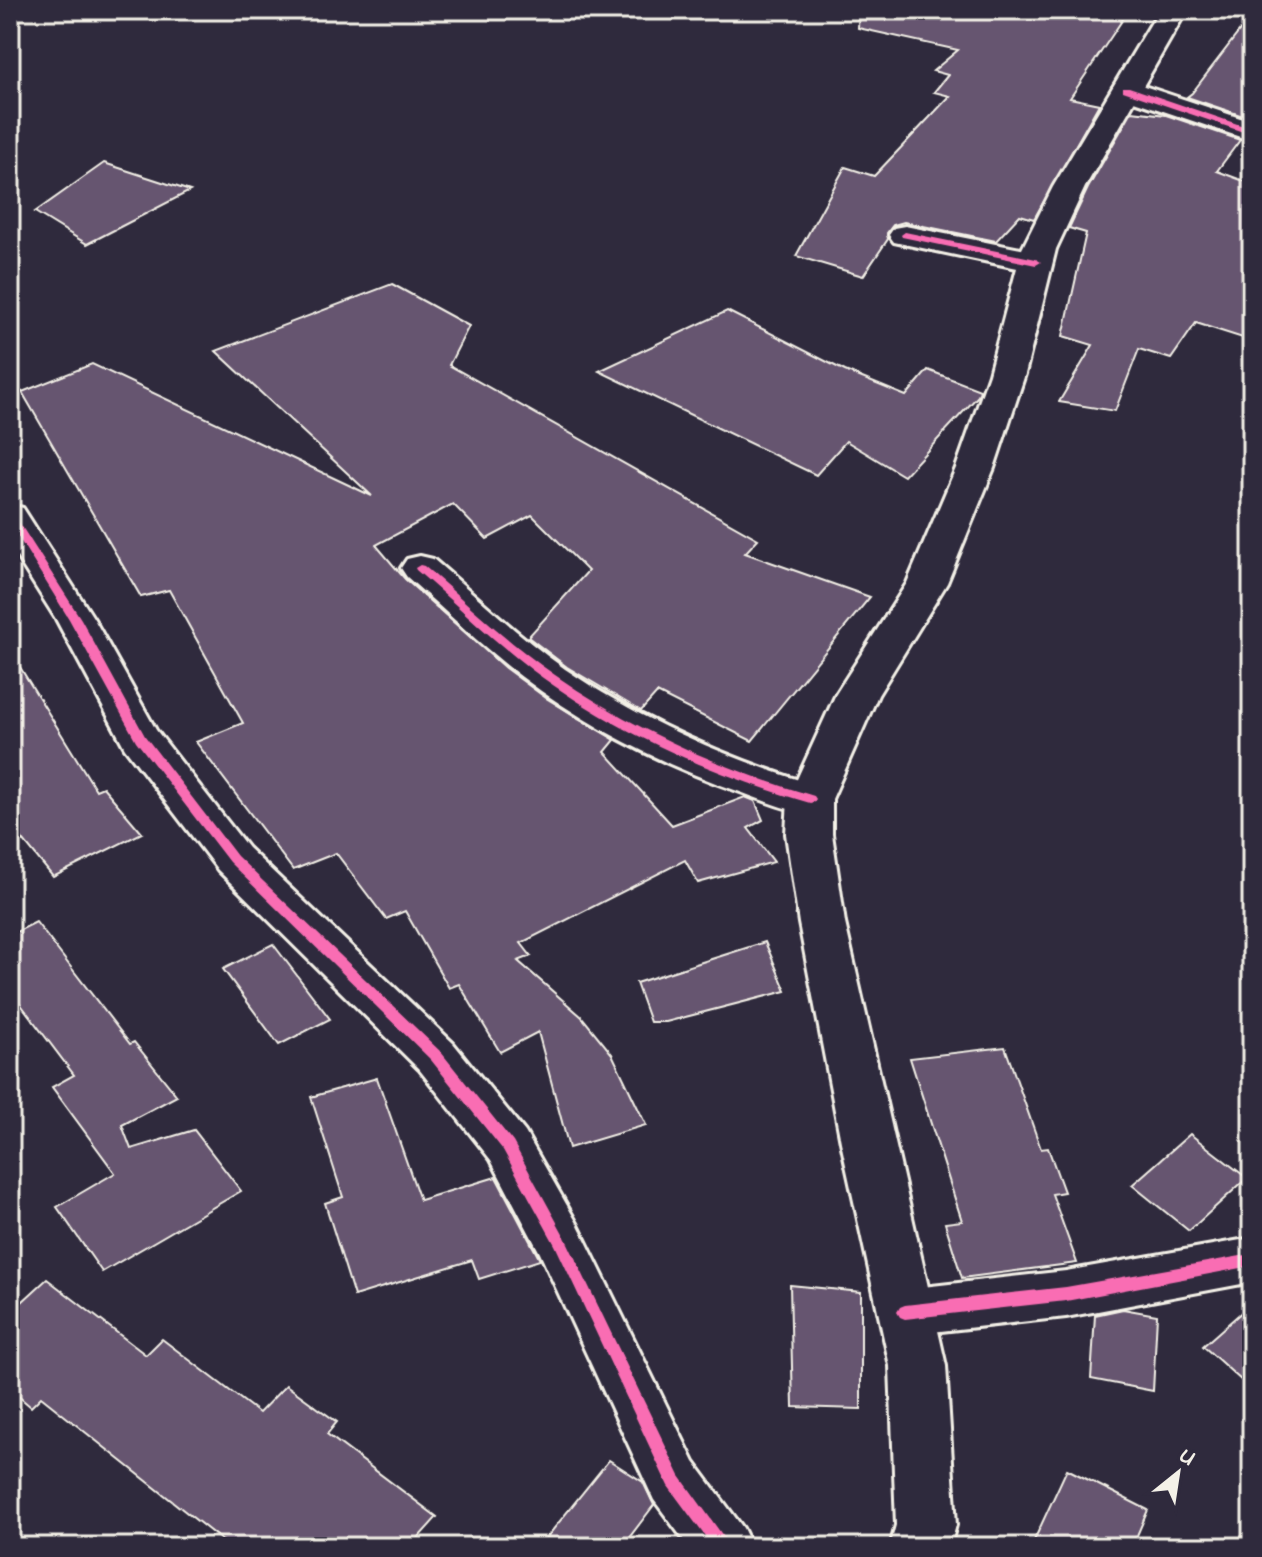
<svg xmlns="http://www.w3.org/2000/svg" width="1262" height="1557" font-family="'Architects Daughter',sans-serif">
  <style>
    .building { fill: #66556f; stroke: #f4f1e8; stroke-width: 2 }
    .lines { fill: none; stroke-linecap: round; stroke-linejoin: round }
    .minor-casing { stroke: #f4f1e8; stroke-width: 6 }
    .primary-casing { stroke: #f4f1e8; stroke-width: 6 }
    .minor { fill: #2f2a3d; fill-rule: evenodd }
    .primary { fill: #2f2a3d; fill-rule: evenodd }
    .cycleway-casing { stroke: #2f2a3d; stroke-width: 5 }
    .cycleway { fill: #f96db3; fill-rule: evenodd }
  </style>
  <rect width="100%" height="100%" fill="#2f2a3d"/>
  <filter id="ink" filterUnits="userSpaceOnUse"><feTurbulence type="fractalNoise" baseFrequency=".0125" numOctaves="2"/><feDisplacementMap in="SourceGraphic" scale="16" xChannelSelector="R" yChannelSelector="G"/><feConvolveMatrix kernelMatrix="1 2 1 2 8 2 1 2 1" color-interpolation-filters="sRGB"/></filter>
  <g filter="url(#ink)">
    <!-- building -->
    <g class="building">
      <path d="M859,10H1129L1070,98L1099,104L1034,219L1020,215L996,241L904,222L893,225L887,233L888,239L863,276L796,256L845,167L874,176L950,96L934,92L948,75L933,71L958,50L858,28Z"/>
      <path d="M1252,15V119L1187,97L1192,93Z"/>
      <path d="M1132,111L1166,115L1240,140L1217,171L1252,184V341L1196,323L1171,359L1139,349L1115,411L1059,402L1093,345L1063,336L1086,233L1069,228L1088,188Z"/>
      <path d="M104,163L190,191L87,244L35,212Z"/>
      <path d="M392,284L469,326L449,365L758,539L745,553L870,597L752,741L657,693L641,711L567,667L528,637L588,571L532,515L487,539L453,504L376,545L405,579L505,668L546,698L615,740L605,752L672,825L745,797L755,801L763,820L748,828L774,862L698,883L685,860L521,943L531,956L518,961L582,1017L612,1054L646,1125L569,1148L538,1032L500,1052L459,984L449,988L405,911L386,919L336,853L293,870L196,742L243,723L169,590L141,597L22,392L92,364L372,496L216,351Z"/>
      <path d="M727,311L845,371L906,396L928,370L980,390L978,396L904,476L846,441L816,475L599,371Z"/>
      <path d="M10,651L96,790L103,787L142,833L53,877L10,824Z"/>
      <path d="M36,922L130,1044L134,1042L177,1096L122,1125L131,1149L194,1130L241,1191L102,1272L57,1207L115,1173L52,1087L74,1075L10,990V935Z"/>
      <path d="M765,942L786,991L666,1022H650L636,983Z"/>
      <path d="M273,944L330,1019L279,1045L223,969Z"/>
      <path d="M1005,1047L1041,1149L1048,1148L1064,1192L1052,1194L1077,1263L962,1278L945,1223L962,1221L910,1058Z"/>
      <path d="M377,1078L420,1200L496,1177L540,1260L479,1279L472,1260L354,1296L325,1203L343,1197L311,1097Z"/>
      <path d="M1190,1134L1247,1178L1189,1231L1132,1185Z"/>
      <path d="M47,1279L146,1355L162,1339L259,1413L286,1385L337,1422L327,1434L437,1517L410,1547H230L41,1397L31,1407L10,1389V1313Z"/>
      <path d="M790,1285L861,1292V1409L793,1407Z"/>
      <path d="M1252,1303V1390L1203,1346Z"/>
      <path d="M1123,1309L1157,1315L1153,1391L1091,1379L1095,1315Z"/>
      <path d="M609,1460L643,1482L654,1505L622,1547H539Z"/>
      <path d="M1067,1469L1148,1510L1132,1547H1031Z"/>
    </g>
    <g class="lines">
      <defs>
        <g id="minor">
          <path d="M1126,80L1252,122V141L1116,95L1112,89L1116,83Z"/>
          <path d="M905,226L1036,252L1047,255L1052,262L1047,269L1036,272L894,242L889,235L894,228Z"/>
          <path d="M10,505L23,508L94,619L156,730L248,848L453,1043L525,1132L578,1225L694,1462L743,1528L752,1547H689L654,1500L540,1253L491,1160L419,1069L218,870L125,748L56,619L10,546Z"/>
          <path d="M420,556L433,559C477,596 518,636 565,669C645,723 733,761 825,788L831,799L825,810C799,817 768,802 743,793C665,766 588,727 522,677C481,646 445,610 407,577L401,568L407,559Z"/>
          <path d="M1252,1238V1282L1066,1317L905,1335L886,1328L879,1312L886,1296L905,1289L1066,1271Z"/>
        </g>
        <path id="primary" d="M1159,10H1187L1085,187L1056,249L1025,374L994,468L947,583L878,695L832,799V834L845,923L946,1366L956,1525L950,1547H890L896,1525L890,1366L841,1142L799,923L786,834L788,799L836,694L907,583L956,468L989,374L1022,249L1053,187Z"/>
      </defs>
      <!-- minor casing -->
      <use href="#minor" class="minor-casing"/>
      <!-- primary casing -->
      <use href="#primary" class="primary-casing"/>
      <!-- minor -->
      <use href="#minor" class="minor"/>
      <!-- primary -->
      <use href="#primary" class="primary"/>
      <defs>
        <g id="cycleway">
          <path d="M1123,87H1129L1252,129V135L1123,91Z"/>
          <path d="M905,232L1036,259L1041,262L1036,265L902,237L901,235Z"/>
          <path d="M10,513L15,516L81,619L145,736L237,856L441,1052L513,1142L565,1237L680,1476L731,1547H713L668,1486L555,1245L503,1150L431,1060L229,862L136,741L69,619L10,524Z"/>
          <path d="M420,565L424,566C467,602 508,643 555,675C634,730 722,769 814,796L816,799L814,802L810,803C711,774 615,732 532,670C491,639 455,603 416,570L415,568Z"/>
          <path d="M1252,1254V1266L1066,1301L905,1319L900,1317L897,1312L900,1307L905,1305L1066,1287Z"/>
        </g>
      </defs>
      <!-- cycleway casing -->
      <use href="#cycleway" class="cycleway-casing"/>
      <!-- cycleway -->
      <use href="#cycleway" class="cycleway"/>
    </g>
  </g>
  <!-- margin -->
  <rect width="1262" height="1557" fill="none" stroke="#2f2a3d" stroke-width="40"/>
  <rect x="20" y="20" width="1222" height="1517" fill="none" stroke="#f4f1e8" stroke-width="3" filter="url(#ink)"/>
  <!-- north arrow -->
  <g transform="translate(1178 1473) rotate(30)" stroke="#2f2a3d" stroke-width="6" paint-order="stroke">
  <path d="M0-6L14 30L0 20L-14 30Z" fill="#f4f1e8"/>
  <text y="-12" font-size="22" font-weight="bold" text-anchor="middle" fill="#f4f1e8">U</text>
  </g>
</svg>
